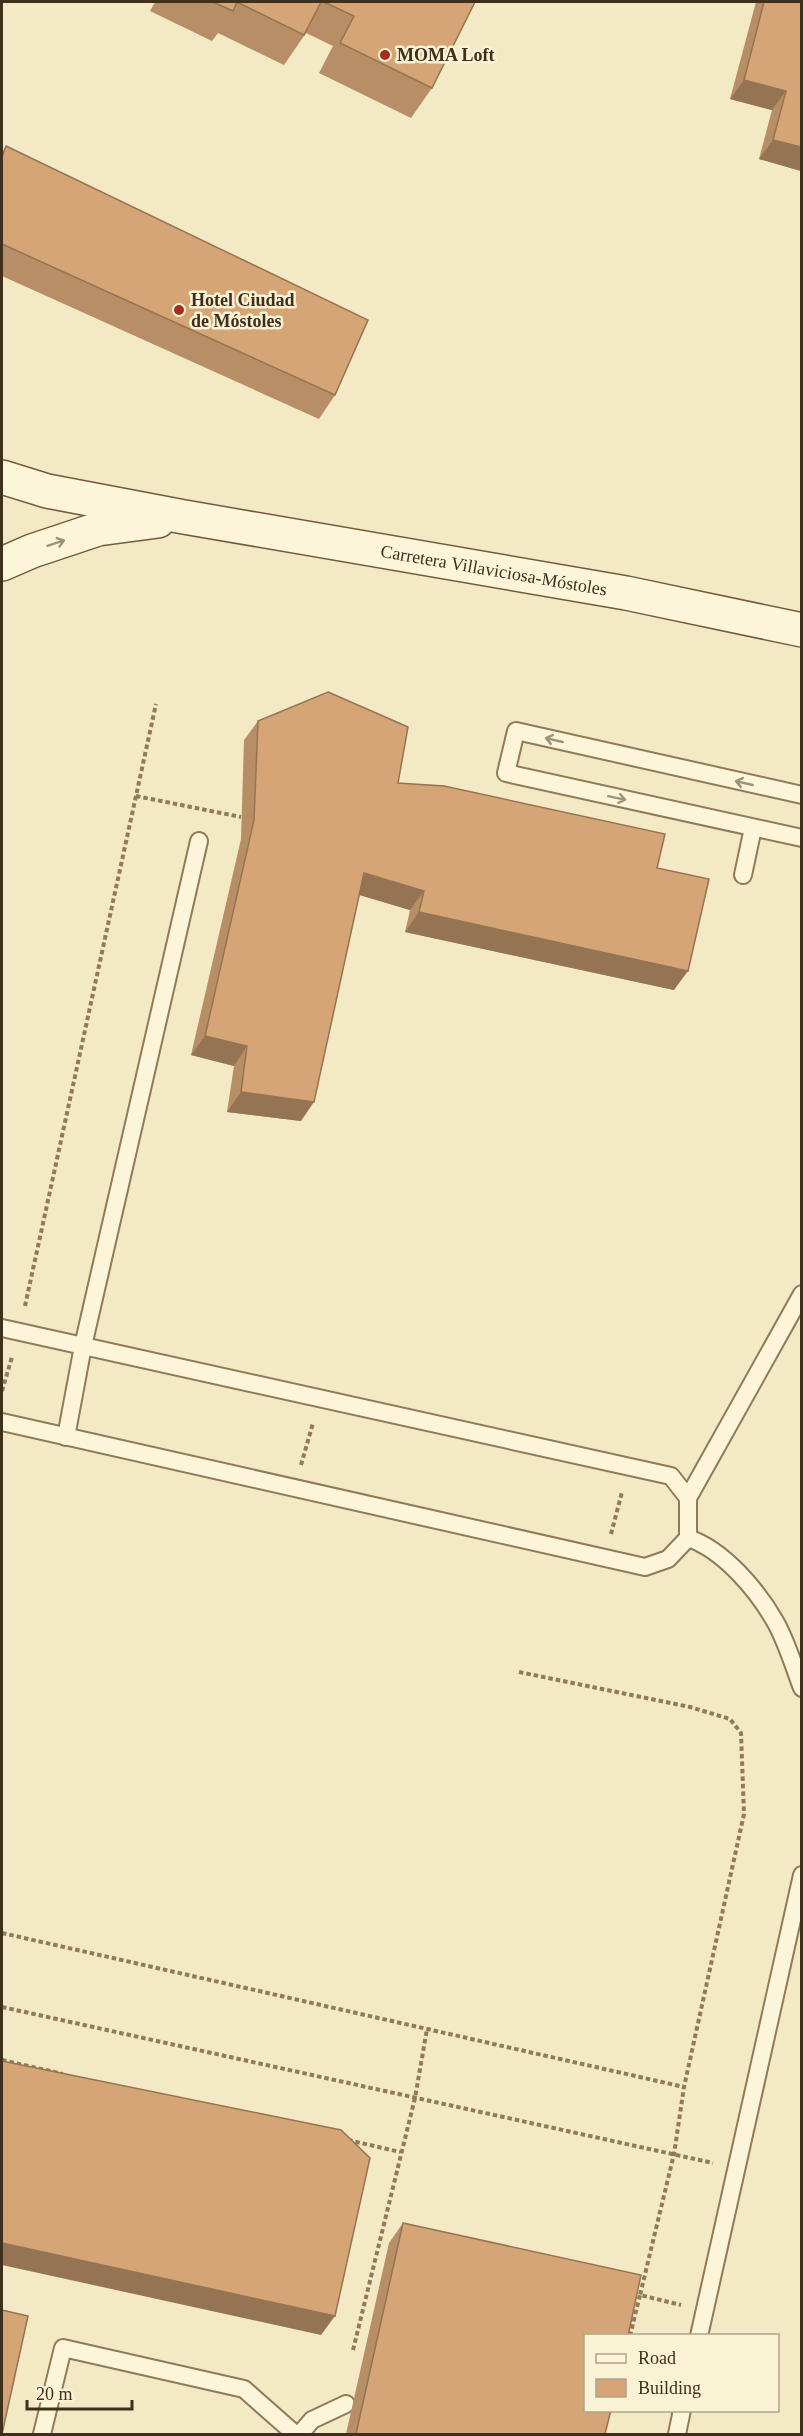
<svg xmlns="http://www.w3.org/2000/svg" width="803" height="2436" font-family="Georgia,serif">
  <style>
    .lines { fill: none; stroke-linecap: round; stroke-linejoin: round }
    .service-casing { stroke: #907a58; stroke-width: 20 }
    .secondary-casing { stroke: #725b3b; stroke-width: 36 }
    .path { stroke: #907a58; stroke-width: 4; stroke-dasharray: 4.5 3; stroke-linecap: butt }
    .service { stroke: #fcf5d9; stroke-width: 16 }
    .secondary { stroke: #fcf5d9; stroke-width: 33 }
    .wall { fill: #b78e65 }
    .shaded-wall { fill: #957453 }
    .building { fill: #d5a576; stroke: #957453; stroke-width: 1.5 }
    .oneway { stroke: #9e927c }
    .poi-dot { fill: #a62b21; stroke: #f9f2d5; stroke-width: 2 }
    .labels { text-anchor: middle; dominant-baseline: central; stroke-width: 5; stroke-linejoin: round; paint-order: stroke }
    .poi-label { font-size: 18px; font-weight: bold; fill: #3f301e; stroke: #f9f2d5; text-anchor: start }
    .street-label { font-size: 18px; fill: #3f301e; stroke: #f9f2d5 }
  </style>
  <rect width="100%" height="100%" fill="#f3e9c4"/>
  <g class="lines">
    <defs>
      <g id="service">
        <path d="M802,795L516,731L506,773L802,838"/>
        <path d="M743,875L753,828"/>
        <path d="M2,1328L671,1476L688,1498V1538L668,1559L645,1567L2,1422"/>
        <path d="M66,1437L83,1346L199,841"/>
        <path d="M688,1498L802,1294"/>
        <path d="M688,1538C724,1550 758,1591 776,1623C787,1643 794,1667 802,1688"/>
        <path d="M699,2336L802,1875"/>
        <path d="M42,2434L63,2348L244,2389L295,2434"/>
        <path d="M300,2434L312,2420L346,2404"/>
        <path d="M677,2434L682,2410"/>
      </g>
      <g id="secondary">
        <path id="s1" d="M2,477L47,491L184,517L626,593L802,630"/>
        <path d="M2,564L32,551L98,529L158,521"/>
      </g>
    </defs>
    <!-- service casing -->
    <use href="#service" class="service-casing"/>
    <!-- secondary casing -->
    <use href="#secondary" class="secondary-casing"/>
    <!-- path -->
    <g class="path">
      <path d="M136,796L241,817"/>
      <path d="M25,1306L156,704"/>
      <path d="M2,1391L12,1357"/>
      <path d="M301,1465L313,1423"/>
      <path d="M611,1534L622,1492"/>
      <path d="M519,1672L690,1707L730,1719L741,1733L744,1814L684,2087L674,2154L640,2295L681,2305"/>
      <path d="M2,1933L684,2087"/>
      <path d="M2,2007L713,2163"/>
      <path d="M2,2060L63,2074"/>
      <path d="M348,2140L400,2152"/>
      <path d="M630,2336L640,2295"/>
      <path d="M353,2350L415,2098L427,2029"/>
    </g>
    <!-- service -->
    <use href="#service" class="service"/>
    <!-- secondary -->
    <use href="#secondary" class="secondary"/>
  </g>
  <!-- wall -->
  <g class="wall">
    <path d="M155,2H475L432,88L411,118L319,73L333,46L306,33L284,65L218,33L212,41L150,11Z"/>
    <path d="M756,2H801V171L759,159L772,110L730,99Z"/>
    <path d="M6,146L335,395L319,419L2,276V153Z"/>
    <path d="M258,721L398,783L657,868L674,990L405,932L410,910L359,895L301,1121L227,1112L234,1066L191,1055L241,839L244,740Z"/>
    <path d="M403,2223L605,2434H346L389,2243Z"/>
  </g>
  <!-- shaded-wall -->
  <g class="shaded-wall">
    <path d="M744,80L786,91L772,110L730,99Z"/>
    <path d="M773,140L801,147V171L759,159Z"/>
    <path d="M364,873L424,891L410,910L350,892Z"/>
    <path d="M419,912L688,971L674,990L405,932Z"/>
    <path d="M205,1036L247,1046L234,1066L191,1055Z"/>
    <path d="M241,1092L314,1102L301,1121L227,1112Z"/>
    <path d="M2,2243L335,2316L321,2335L2,2265Z"/>
  </g>
  <!-- building -->
  <g class="building">
    <path d="M213,2H321L304,35L237,2L233,11Z"/>
    <path d="M324,2H475L432,88L340,43L354,16Z"/>
    <path d="M764,2H801V147L773,140L786,91L744,80Z"/>
    <path d="M6,146L368,320L335,395L2,244V157Z"/>
    <path d="M328,692L408,727L398,783L444,786L665,834L657,868L709,879L688,971L419,912L424,891L364,873L314,1102L241,1092L247,1046L205,1036L254,820L258,721Z"/>
    <path d="M2,2061L341,2130L370,2158L335,2316L2,2243Z"/>
    <path d="M403,2223L641,2275L628,2336H585V2410H611L605,2434H356Z"/>
    <path d="M2,2310L28,2316L2,2434Z"/>
  </g>
  <!-- one-way arrows -->
  <defs><path id="oneway-shaft" d="M-6 0H5M1.5-3L5.5 0L1.5 3" fill="none" stroke-width="1.6" stroke-linecap="round" stroke-linejoin="round" transform="scale(1.5)"/></defs>
  <g class="oneway">
    <use href="#oneway-shaft" transform="translate(56 543) rotate(-18)"/>
    <use href="#oneway-shaft" transform="translate(554 740) rotate(-167)"/>
    <use href="#oneway-shaft" transform="translate(744 783) rotate(-167)"/>
    <use href="#oneway-shaft" transform="translate(617 798) rotate(12)"/>
  </g>
  <!-- markers -->
  <g class="poi-dot">
    <circle cx="385" cy="55" r="6"/>
    <circle cx="179" cy="310" r="6"/>
  </g>
  <g class="labels">
    <!-- poi labels -->
    <g class="poi-label">
      <text x="397" y="55">MOMA Loft</text>
      <text x="191" y="300">Hotel Ciudad<tspan x="191" dy="21">de Móstoles</tspan></text>
    </g>
    <!-- street labels -->
    <g class="street-label">
      <text stroke="none"><textPath href="#s1" startOffset="501">Carretera Villaviciosa-Móstoles</textPath></text>
    </g>
  </g>
  <!-- border -->
  <rect width="803" height="2436" fill="none" stroke="#3f301e" stroke-width="6"/>
  <!-- legend -->
  <rect x="584" y="2334" width="195" height="78" fill="#f9f2d5" stroke="#afa48c" stroke-width="1.5"/>
  <rect x="596" y="2354" width="30" height="9" fill="#fcf5d9" stroke="#afa48c" stroke-width="1.5"/>
  <text x="638" y="2364" font-size="18" fill="#3f301e">Road</text>
  <rect x="596" y="2379" width="30" height="18" fill="#d5a576" stroke="#afa48c" stroke-width="1.5"/>
  <text x="638" y="2394" font-size="18" fill="#3f301e">Building</text>
  <!-- scale -->
  <path d="M27 2400v9h105v-9" fill="none" stroke="#3f301e" stroke-width="3"/>
  <text x="36" y="2400" font-size="18" fill="#3f301e" stroke="#f9f2d5" stroke-width="4.5" paint-order="stroke">20 m</text>
</svg>
